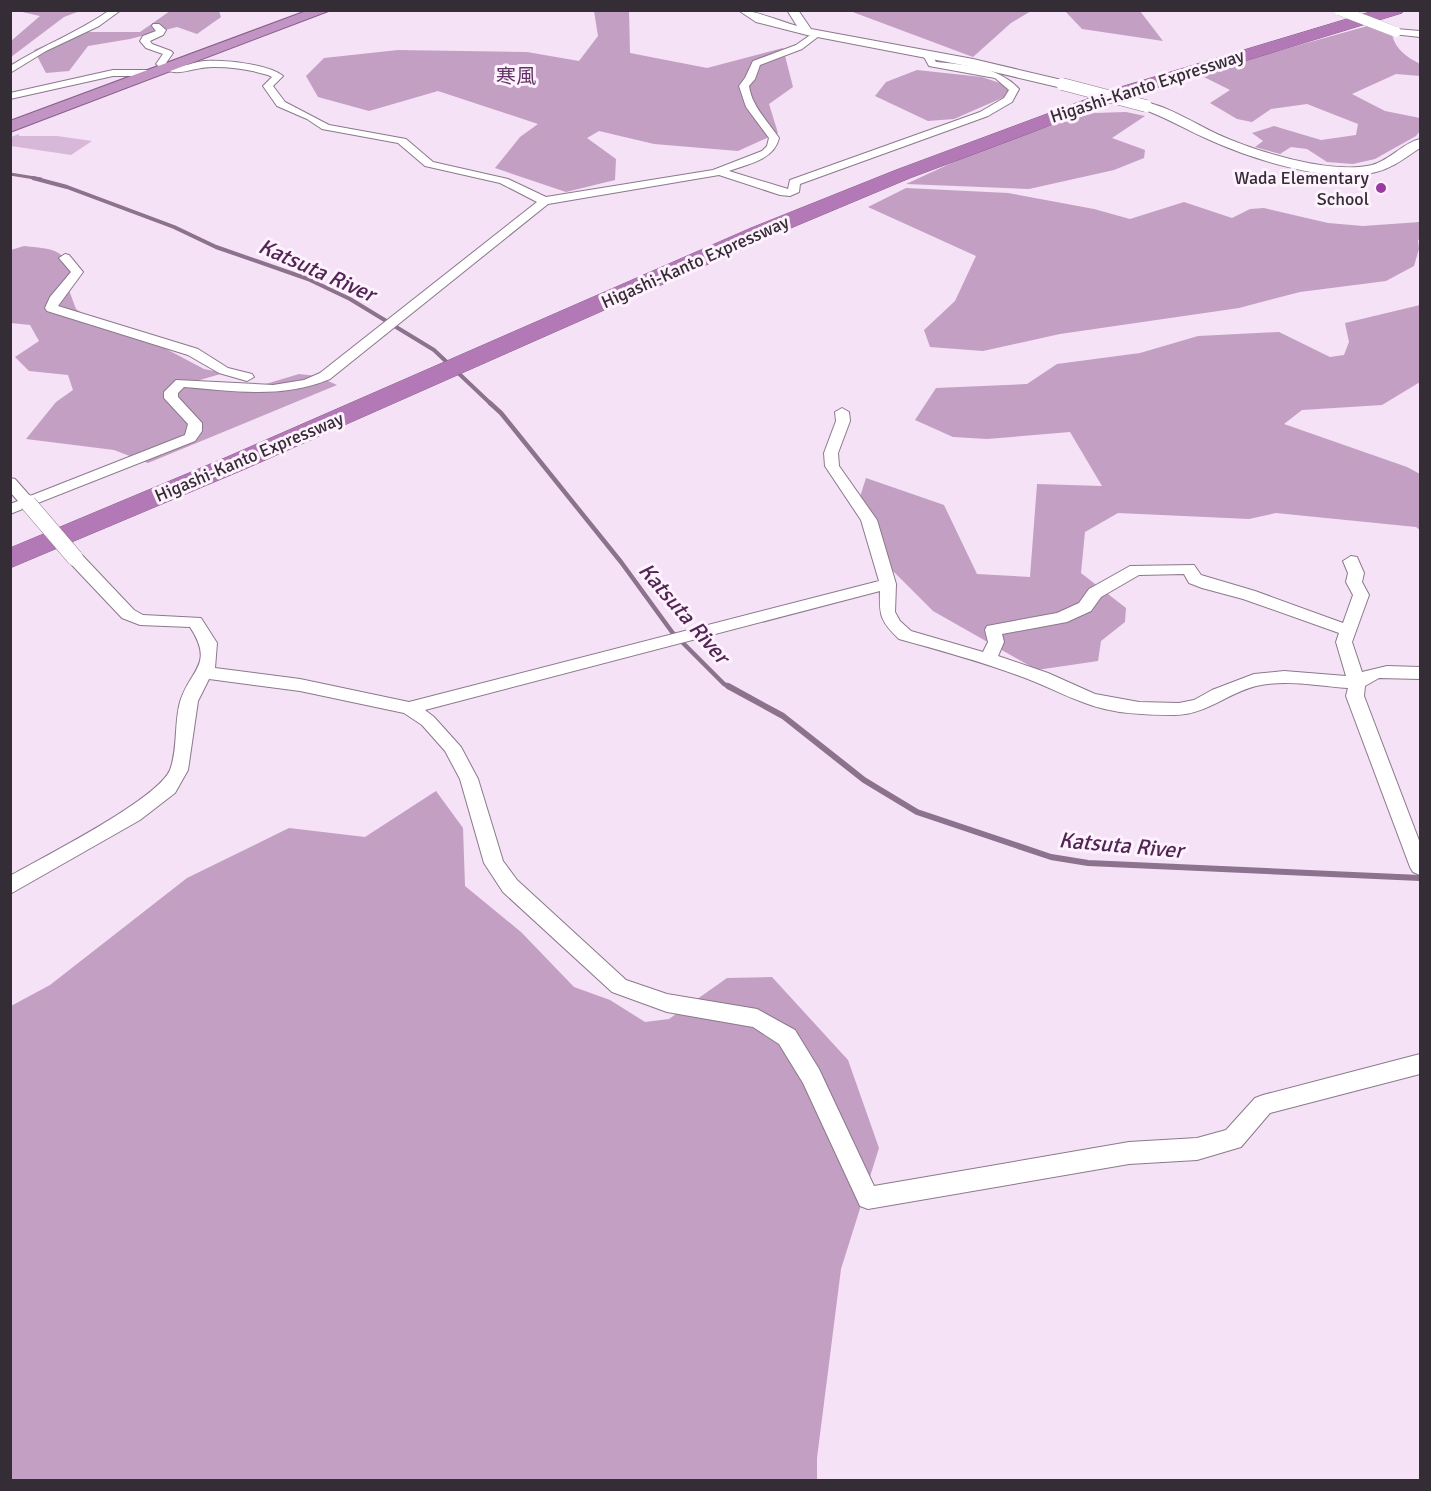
<svg xmlns="http://www.w3.org/2000/svg" width="1431" height="1491" font-family="Signika,'Noto Sans JP',sans-serif">
  <style>
    .green { fill: #d7b8d8 }
    .forest { fill: #c29fc3 }
    .lines { fill: none; stroke-linecap: round; stroke-linejoin: round }
    .stream-far3 { stroke: #8c728d; stroke-width: 3 }
    .stream-far2 { stroke: #8c728d; stroke-width: 4 }
    .stream-far1 { stroke: #8c728d; stroke-width: 4.5 }
    .stream { stroke: #8c728d; stroke-width: 6 }
    .minor-casing { stroke: #8b798b; stroke-width: 2 }
    .tertiary-casing { stroke: #8b798b; stroke-width: 2 }
    .trunk-casing { stroke: #875e89; stroke-width: 2 }
    .motorway-casing { stroke: #875e89; stroke-width: 1 }
    .minor { fill: #fff; fill-rule: evenodd }
    .tertiary { fill: #fff; fill-rule: evenodd }
    .trunk { fill: #c294c4; fill-rule: evenodd }
    .motorway { fill: #b379b6; fill-rule: evenodd }
    .minor-bridge-far1-casing { stroke: #8b798b; stroke-width: 10; stroke-linecap: butt }
    .minor-bridge-casing { stroke: #8b798b; stroke-width: 17; stroke-linecap: butt }
    .tertiary-bridge-casing { stroke: #8b798b; stroke-width: 13; stroke-linecap: butt }
    .minor-bridge-far1 { stroke: #fff; stroke-width: 10 }
    .minor-bridge { stroke: #fff; stroke-width: 16 }
    .tertiary-bridge { stroke: #fff; stroke-width: 12 }
    .poi-dot { fill: #9a39a0; stroke: #fef2fe; stroke-width: 2 }
    .labels { text-anchor: middle; dominant-baseline: central; stroke-width: 6; stroke-linejoin: round; paint-order: stroke }
    .far-street-label { font-size: 18px; fill: #352d35; stroke: #fef2fe }
    .far-poi-label { font-size: 18px; fill: #352d35; stroke: #fef2fe; text-anchor: end }
    .far-quarter-label { font-size: 20px; fill: #623264; stroke: #fef2fe }
    .water-label { font-size: 22px; font-style: italic; fill: #522554; stroke: #fef2fe }
  </style>
  <rect width="100%" height="100%" fill="#f5e2f6"/>
  <!-- green -->
  <path class="green" d="M19,134V136H57L92,141L71,155L11,146V137Z"/>
  <!-- forest -->
  <g class="forest">
    <path d="M629,10L630,53L707,68L783,48L793,87L769,104L778,133L738,151L654,144L599,131L587,138L616,159L615,180L566,192L495,168L520,137L538,124L438,91L369,111L318,97L306,76L324,58L398,50L527,52L579,61L598,36L594,11Z"/>
    <path d="M18,11L80,10V11L64,17L11,57V41L40,16Z"/>
    <path d="M170,11H219L221,17L197,34L177,27L130,39L88,46L69,71L46,73L34,50L75,32H140Z"/>
    <path d="M850,11V10L1031,11L1011,23L973,57Z"/>
    <path d="M1065,11H1140L1163,41L1082,29Z"/>
    <path d="M1371,25L1392,35C1396,50 1407,57 1420,64V76L1396,74L1352,94L1385,111L1420,118V131L1416,136L1375,159L1353,164L1327,162L1307,149L1291,147L1280,154L1255,147L1263,141L1252,133L1274,126L1321,140L1356,135L1358,124L1307,104L1271,109L1252,122L1237,119L1210,103L1230,90L1200,75L1267,54Z"/>
    <path d="M917,70L982,77L1020,90L954,119L928,121L875,96L886,82Z"/>
    <path d="M1126,112L1145,116L1112,138L1145,150L1144,158L1114,170L1029,189L906,184L984,148L1066,121L1094,113Z"/>
    <path d="M906,188L1008,193L1094,209L1130,219L1184,202L1232,218L1250,209L1264,208L1328,223L1363,226L1420,222V239L1418,240L1419,249L1414,266L1386,281L1300,292L1239,308L1060,334L983,351L930,347L924,330L955,301L976,256L868,207Z"/>
    <path d="M24,246C50,249 61,247 74,272L67,285L76,309L100,326L151,341L204,369L224,373L186,384L252,388L299,374L317,376L337,385L148,463L114,450L26,439L56,402L73,390L68,375L29,371L15,357L39,341L30,325L11,323V250Z"/>
    <path d="M1420,305V382L1382,405L1302,410L1284,424L1407,467L1420,474V530L1416,527L1276,513L1249,519L1118,513L1085,532L1081,573L1126,608L1125,622L1101,641L1098,661L1037,670L933,611L881,559L858,503L866,478L944,505L977,574L1030,577L1037,484L1102,486L1070,432L987,439L953,437L915,420L936,388L1027,384L1057,364L1140,353L1198,336L1279,332L1330,357L1344,355L1349,342L1345,323Z"/>
    <path d="M436,791L463,828L465,886L521,932L574,987L610,1000L645,1022L669,1019L727,978L772,977L848,1060L879,1148L841,1269L817,1458V1480H11V1006L50,985L187,878L289,828L365,837Z"/>
  </g>
  <g class="lines">
    <!-- stream-far3 -->
    <path class="stream-far3" d="M10,174L41,179"/>
    <!-- stream-far2 -->
    <path class="stream-far2" d="M33,178L67,187L174,227L216,247L308,279L350,299L434,350L491,404"/>
    <!-- stream-far1 -->
    <path class="stream-far1" d="M490,403L501,413L621,562L672,632L724,684L730,687"/>
    <!-- stream -->
    <path class="stream" d="M728,686L783,716L864,780L917,812L1051,857L1088,863L1420,878"/>
    <defs>
      <g id="minor">
        <path d="M110,10H121L99,26L46,51L10,73V66C43,45 79,32 110,10Z"/>
        <path d="M153,24H159L166,30L163,35L150,41L152,44L171,51L173,53L166,63L173,67C184,67 194,62 205,61C225,60 268,64 283,76L273,86L285,102L329,125L406,139L433,162L508,179L546,197L713,170L762,151L767,146L769,138L746,107L739,86L745,78L753,61L796,45L816,31L819,32V36L802,49L760,65L755,79L749,86C752,107 768,121 779,138C774,160 748,164 729,171L788,189L790,180L980,112L1004,98L1009,90L995,78L929,66L923,55L925,53H931L936,62C965,65 998,66 1019,89L1012,102L988,116L800,184L799,192L790,196L780,195L719,175L548,204L330,379C282,399 234,391 184,387L178,393V397L202,423V431L195,441L10,514V504L18,501L10,492V478L15,479L30,496L185,435L188,424L164,398V392L176,380L273,385L304,380L320,373L537,202L500,183L425,166L398,143L322,129L307,119L277,106L263,86L272,77L268,75C251,70 233,67 215,67C191,66 176,81 156,64L163,54L146,48L140,41L143,36L156,31L152,26Z"/>
        <path d="M1396,29L1420,31V37L1393,34L1391,32Z"/>
        <path d="M113,70H157L162,73L157,76H113L10,99V93Z"/>
        <path d="M65,254L69,255L83,272L58,306L198,349L228,368L252,374L254,377L247,381L219,373L188,355L47,311L45,308L50,297L71,272L59,258Z"/>
        <path d="M842,408L849,412L850,421L838,453L839,466L877,520L896,584L895,612L900,621L911,631L983,652L988,642L985,630L987,626L1057,613L1079,603L1089,589L1130,566L1194,565L1201,575L1255,591L1343,623L1353,595L1346,582L1348,573L1343,561L1351,556L1357,557L1364,573L1362,582L1369,595L1352,642L1362,672L1387,666L1420,667V679L1379,678L1365,686L1364,696L1420,843V875L1413,872L1410,867L1346,696L1348,688C1318,686 1285,679 1256,686C1228,693 1205,715 1175,715C1146,715 1113,714 1085,703C1062,695 1041,683 1017,675C979,661 939,650 899,639C881,622 879,616 880,591L425,710L434,717L461,747L478,779L503,861L517,880L626,980L667,994L757,1009L795,1030L819,1069L874,1186L1129,1142L1197,1138L1226,1130L1255,1098L1263,1095L1420,1054V1074L1270,1113L1241,1147L1197,1160L1129,1164L868,1209L860,1206L803,1083L779,1044L753,1027L667,1012L612,992L503,892L484,863L460,779L445,751L422,725L404,713L300,691L209,679L198,701L188,770L175,793L140,820L10,894V876C43,857 157,800 170,770C178,749 174,723 180,702C190,669 215,665 190,627L140,625L122,618L69,562L67,558L69,554H81L134,610L143,615L201,618L217,643L215,668L300,679L409,702L879,581L861,520L825,466L824,453L836,421L835,412ZM1184,574L1189,583L1202,588L1243,599L1339,633L1336,642L1346,676L1284,671L1254,674L1212,690L1194,700L1179,703L1139,702L1095,694L1048,673L998,656L1004,642L1002,634L1067,622L1091,611L1101,597L1139,575Z"/>
      </g>
      <g id="tertiary">
        <path d="M738,10C755,10 779,21 797,26L787,10H798L811,29L973,59L1066,81L1068,84L1062,88L973,67L807,35L756,22Z"/>
        <path d="M1146,102C1171,108 1194,123 1217,134C1254,151 1331,175 1372,165C1390,160 1403,143 1420,139V148C1406,157 1393,168 1376,172C1330,184 1255,160 1212,141C1188,131 1166,117 1142,109L1140,106Z"/>
      </g>
      <path id="trunk" d="M309,10H331L10,132V121Z"/>
      <path id="motorway" d="M1377,10H1404L1402,13L1126,97L910,178L767,238L245,469L10,568V548L227,457L751,228L896,170L1114,89Z"/>
    </defs>
    <!-- minor casing -->
    <use href="#minor" class="minor-casing"/>
    <!-- tertiary casing -->
    <use href="#tertiary" class="tertiary-casing"/>
    <!-- trunk casing -->
    <use href="#trunk" class="trunk-casing"/>
    <!-- motorway casing -->
    <use href="#motorway" class="motorway-casing"/>
    <!-- minor -->
    <use href="#minor" class="minor"/>
    <!-- tertiary -->
    <use href="#tertiary" class="tertiary"/>
    <!-- trunk -->
    <use href="#trunk" class="trunk"/>
    <!-- motorway -->
    <use href="#motorway" class="motorway"/>
    <defs>
      <path id="minor-bridge-far1" d="M1339,10L1396,32"/>
      <path id="minor-bridge" d="M28,503L75,558"/>
      <path id="tertiary-bridge" d="M1062,84L1146,106"/>
    </defs>
    <!-- minor-bridge-far1 casing -->
    <use href="#minor-bridge-far1" class="minor-bridge-far1-casing"/>
    <!-- minor-bridge casing -->
    <use href="#minor-bridge" class="minor-bridge-casing"/>
    <!-- tertiary-bridge casing -->
    <use href="#tertiary-bridge" class="tertiary-bridge-casing"/>
    <!-- minor-bridge-far1 -->
    <use href="#minor-bridge-far1" class="minor-bridge-far1"/>
    <!-- minor-bridge -->
    <use href="#minor-bridge" class="minor-bridge"/>
    <!-- tertiary-bridge -->
    <use href="#tertiary-bridge" class="tertiary-bridge"/>
  </g>
  <!-- markers -->
  <circle class="poi-dot" cx="1381" cy="188" r="6"/>
  <g class="labels">
    <!-- far-street labels -->
    <g class="far-street-label">
      <text transform="translate(1147 86) rotate(-18)">Higashi-Kanto Expressway</text>
      <text transform="translate(695 262) rotate(-24)">Higashi-Kanto Expressway</text>
      <text transform="translate(249 457) rotate(-23)">Higashi-Kanto Expressway</text>
    </g>
    <!-- far-poi labels -->
    <g class="far-poi-label">
      <text x="1369" y="178">Wada Elementary<tspan x="1369" dy="21">School</tspan></text>
    </g>
    <!-- far-quarter labels -->
    <g class="far-quarter-label">
      <text x="516" y="76">寒風</text>
    </g>
    <!-- water labels -->
    <g class="water-label">
      <text transform="translate(317 270) rotate(24)">Katsuta River</text>
      <text transform="translate(684 613) rotate(49)">Katsuta River</text>
      <text transform="translate(1121 845) rotate(5)">Katsuta River</text>
    </g>
  </g>
  <!-- border -->
  <rect width="1431" height="1491" fill="none" stroke="#352d35" stroke-width="24"/>
</svg>
